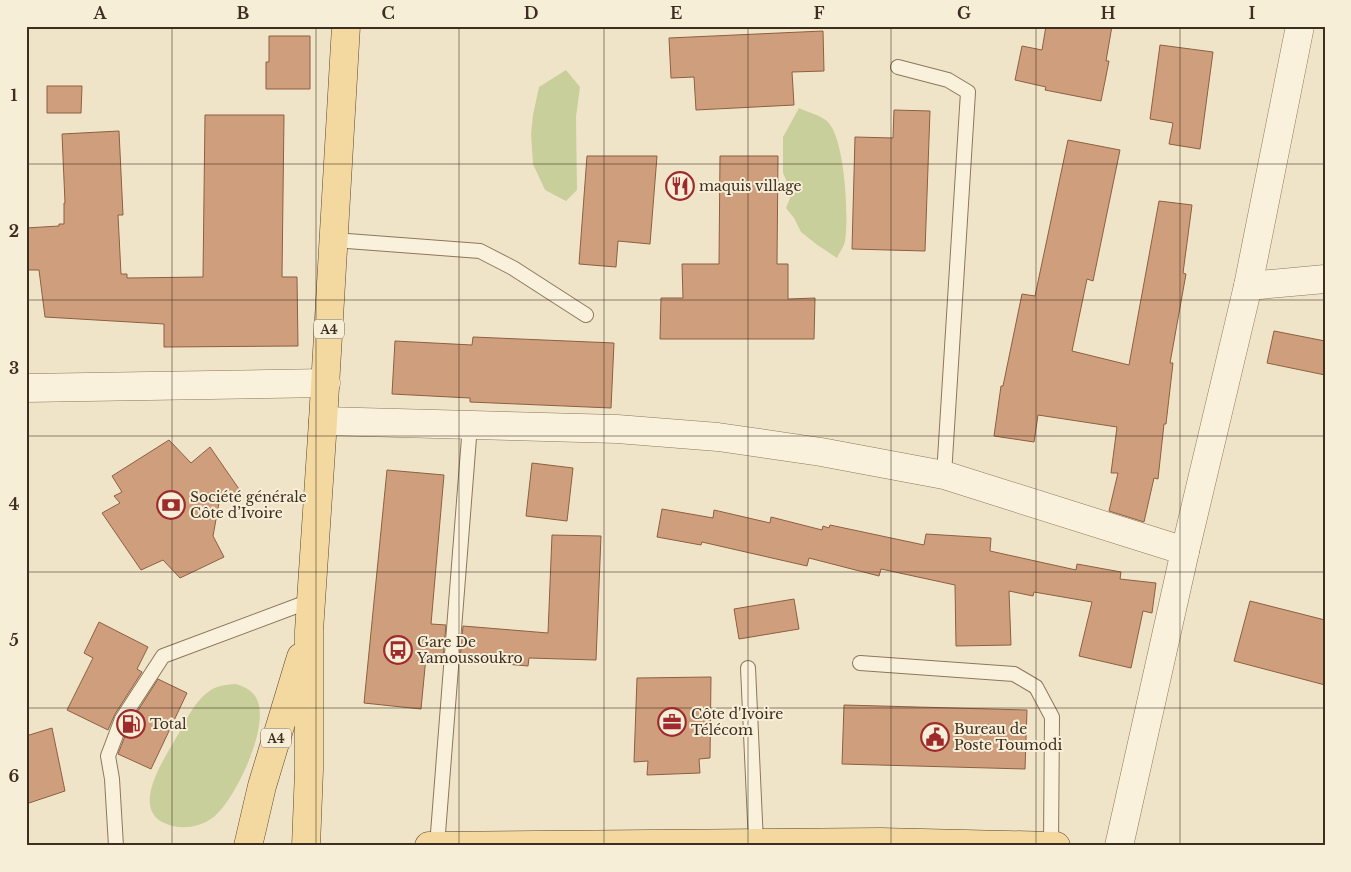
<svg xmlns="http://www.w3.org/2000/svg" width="1351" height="872" font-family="'Libre Baskerville',serif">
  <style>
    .green { fill: #c9cf9b }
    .building { fill: #cf9f7d; stroke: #8d5f41 }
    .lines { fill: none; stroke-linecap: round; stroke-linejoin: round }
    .lane-casing { stroke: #8d765c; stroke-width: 16 }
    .street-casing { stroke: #8d765c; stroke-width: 29 }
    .primary-casing { stroke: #5b4430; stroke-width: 29 }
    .lane { stroke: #faf1dc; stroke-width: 14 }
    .street { stroke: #faf1dc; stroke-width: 28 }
    .primary { stroke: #f3d9a0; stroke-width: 28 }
    .grid { fill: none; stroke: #3d2e20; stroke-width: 1; stroke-opacity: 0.55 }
    .labels { text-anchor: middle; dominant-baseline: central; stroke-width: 4; stroke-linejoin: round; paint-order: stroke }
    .shield { fill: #f7eed8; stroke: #756857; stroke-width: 1 }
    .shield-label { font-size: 12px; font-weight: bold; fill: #3d2e20 }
    .poi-label { font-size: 14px; fill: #3d2e20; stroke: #f7eed8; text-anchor: start }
    .neatline { fill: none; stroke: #3d2e20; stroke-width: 2 }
    .grid-label { font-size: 16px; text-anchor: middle; font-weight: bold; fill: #3d2e20 }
  </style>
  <rect width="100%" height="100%" fill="#f0e4c8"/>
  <!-- green -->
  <g class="green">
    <path d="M566,70L580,87L576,117L577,190L566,201L545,190L533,164L531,134L533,115L539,87Z"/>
    <path d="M799,108C807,112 820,115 827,121C845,137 849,217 845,241C844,247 839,253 837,258L816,244L801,232L794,218L786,208L792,193L783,173V137Z"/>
    <path d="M236,684C246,687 255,692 258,702C268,730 236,797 215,816C201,828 179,831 162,822C132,805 165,758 176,738C185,723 193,703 208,692C217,685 225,685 236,684Z"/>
  </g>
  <!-- building -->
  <g class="building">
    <path d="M1046,26H1112L1106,61H1109L1101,101L1045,90L1046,87L1015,80L1022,46L1042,50Z"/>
    <path d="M823,31L824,71L792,72L794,105L696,110L694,77L671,78L669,38Z"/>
    <path d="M269,36H310V89H266V62H269Z"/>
    <path d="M1160,45L1213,52L1200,149L1169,144L1173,123L1150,119Z"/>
    <path d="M47,86H82L81,113H47Z"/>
    <path d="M894,110L930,111L925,251L852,249L855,137L893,138Z"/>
    <path d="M205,115H284L282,277H297L298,346L164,347V324L45,317L39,270H26V228L59,226V224H64V203H65L62,134L119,131L123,215H118L121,274H127V278L203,277Z"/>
    <path d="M1068,140L1120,150L1093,281L1087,279L1072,351L1129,365L1159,201L1192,205L1183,273L1186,274L1170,363H1173L1166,424H1164L1158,479L1154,478L1144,522L1109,511L1118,473H1111L1117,427L1038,415L1034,442L994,436L1001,386H1003L1022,294L1035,296Z"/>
    <path d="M587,156H657L650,244L618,241L616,267L579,264Z"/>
    <path d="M720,156H778L777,264H788V299L815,298L814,339H660L661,298H683L682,264H719Z"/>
    <path d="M1274,331L1325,341V375L1267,363Z"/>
    <path d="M473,337L614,343L611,408L470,402V398L392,394L395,341L472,345Z"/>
    <path d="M169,440L191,463L210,447L239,489L219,503L213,536L224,557L180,578L163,560L141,570L102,513L120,503L114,496L122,492L112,476Z"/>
    <path d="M532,463L573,468L567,521L526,516Z"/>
    <path d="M387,470L444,475L431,624L446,625L443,659L426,657L421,709L364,703Z"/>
    <path d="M662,509L713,518L714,510L770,523L771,517L822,530L823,526L829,528L830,525L924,545L926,534L991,538L990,551L1076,570L1077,564L1121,572L1120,579L1156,583L1152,613L1143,611L1131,668L1079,656L1092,602L1034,592L1033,596L1009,591L1011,645L956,646L955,585L881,569L879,576L809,558L807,566L702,542L701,545L657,537Z"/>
    <path d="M552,535L601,536L596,660L529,658L528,666L460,660L463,626L548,633Z"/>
    <path d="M794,599L799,629L739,639L734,609Z"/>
    <path d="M1250,601L1325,620V685L1234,661Z"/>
    <path d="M99,622L148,647L137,669L142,672L115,714L108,730L67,710L93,658L84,653Z"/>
    <path d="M711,677L710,758L699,759L700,773L647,775L648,761L634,762L637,678Z"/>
    <path d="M158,679L187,693L151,769L118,754L130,723Z"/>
    <path d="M844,705L1027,710L1025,769L842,764Z"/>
    <path d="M52,728L65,791L26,804V736Z"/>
  </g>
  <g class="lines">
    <defs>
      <g id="lane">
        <path d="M898,67L948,80L968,92L944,475"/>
        <path d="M334,240L480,251L513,268L586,315"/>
        <path d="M860,663L1014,674L1036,687L1052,717L1051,846"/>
        <path d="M748,668L756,843"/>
        <path d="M116,846L112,779L108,756L122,719L163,656L310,601"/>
        <path d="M437,846L470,425"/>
      </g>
      <g id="street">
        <path d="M1248,286L1325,279"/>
        <path d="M26,388L326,383"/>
        <path d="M323,421L617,429L718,437L821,452L944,475L1185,551"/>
        <path d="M1119,846L1185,551L1248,286L1300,26"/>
      </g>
      <g id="primary">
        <path d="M248,846L262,786L301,657"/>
        <path d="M306,846L309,770V631L323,421L346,26"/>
        <path d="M429,846L880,842L1056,846"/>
      </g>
    </defs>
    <!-- lane casing -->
    <use href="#lane" class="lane-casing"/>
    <!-- street casing -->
    <use href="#street" class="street-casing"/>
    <!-- primary casing -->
    <use href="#primary" class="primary-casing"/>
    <!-- lane -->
    <use href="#lane" class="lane"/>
    <!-- street -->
    <use href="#street" class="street"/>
    <!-- primary -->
    <use href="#primary" class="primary"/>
  </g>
  <!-- grid -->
  <path class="grid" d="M172,26V846M316,26V846M459,26V846M604,26V846M748,26V846M891,26V846M1036,26V846M1180,26V846M26,164H1325M26,300H1325M26,436H1325M26,572H1325M26,708H1325"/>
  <!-- icons -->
  <defs>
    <symbol id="restaurant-ring" viewBox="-11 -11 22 22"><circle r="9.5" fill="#f7eed8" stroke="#9e2a2b" stroke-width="1.5"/><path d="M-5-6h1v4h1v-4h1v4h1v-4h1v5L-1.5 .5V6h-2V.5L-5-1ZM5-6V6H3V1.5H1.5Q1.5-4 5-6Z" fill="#9e2a2b"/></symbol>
    <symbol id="bank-ring" viewBox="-11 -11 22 22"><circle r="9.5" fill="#f7eed8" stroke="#9e2a2b" stroke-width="1.5"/><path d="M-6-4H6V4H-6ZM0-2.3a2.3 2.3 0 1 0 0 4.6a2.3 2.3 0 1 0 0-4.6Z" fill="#9e2a2b"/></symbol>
    <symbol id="bus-ring" viewBox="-11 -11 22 22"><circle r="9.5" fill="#f7eed8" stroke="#9e2a2b" stroke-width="1.5"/><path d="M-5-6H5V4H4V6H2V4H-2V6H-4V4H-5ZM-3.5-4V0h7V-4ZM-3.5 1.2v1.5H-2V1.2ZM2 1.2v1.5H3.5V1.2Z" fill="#9e2a2b"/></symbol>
    <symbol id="office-ring" viewBox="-11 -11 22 22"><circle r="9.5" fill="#f7eed8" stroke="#9e2a2b" stroke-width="1.5"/><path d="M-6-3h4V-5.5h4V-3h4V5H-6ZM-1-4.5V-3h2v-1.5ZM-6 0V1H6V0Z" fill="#9e2a2b"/></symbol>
    <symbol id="fuel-ring" viewBox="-11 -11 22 22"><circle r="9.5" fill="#f7eed8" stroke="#9e2a2b" stroke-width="1.5"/><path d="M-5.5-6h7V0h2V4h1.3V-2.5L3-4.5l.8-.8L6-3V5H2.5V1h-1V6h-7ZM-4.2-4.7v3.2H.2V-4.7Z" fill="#9e2a2b"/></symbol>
    <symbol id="civic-ring" viewBox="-11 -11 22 22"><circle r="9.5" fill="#f7eed8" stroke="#9e2a2b" stroke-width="1.5"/><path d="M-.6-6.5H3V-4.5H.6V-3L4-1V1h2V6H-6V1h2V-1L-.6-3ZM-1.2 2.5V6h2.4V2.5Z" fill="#9e2a2b"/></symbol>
  </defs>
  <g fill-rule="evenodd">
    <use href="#restaurant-ring" x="664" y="170" width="32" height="32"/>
    <use href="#bank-ring" x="155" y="489" width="32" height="32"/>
    <use href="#bus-ring" x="382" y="634" width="32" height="32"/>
    <use href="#office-ring" x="656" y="706" width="32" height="32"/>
    <use href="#fuel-ring" x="115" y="708" width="32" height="32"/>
    <use href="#civic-ring" x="919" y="721" width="32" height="32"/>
  </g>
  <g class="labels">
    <!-- shield labels -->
    <g class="shield">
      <rect x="314" y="319.5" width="30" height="19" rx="4"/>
      <rect x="261" y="728.5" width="30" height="19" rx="4"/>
    </g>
    <g class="shield-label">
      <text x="329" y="329">A4</text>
      <text x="276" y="738">A4</text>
    </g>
    <!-- poi labels -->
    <g class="poi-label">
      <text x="699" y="186">maquis village</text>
      <text x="190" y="497">Société générale<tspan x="190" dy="16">Côte d’Ivoire</tspan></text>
      <text x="417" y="642">Gare De<tspan x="417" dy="16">Yamoussoukro</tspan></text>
      <text x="691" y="714">Côte d'Ivoire<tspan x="691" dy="16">Télécom</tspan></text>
      <text x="150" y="724">Total</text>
      <text x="954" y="729">Bureau de<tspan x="954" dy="16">Poste Toumodi</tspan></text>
    </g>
  </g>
  <!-- border -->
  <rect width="1351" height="872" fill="none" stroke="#f7eed8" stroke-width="55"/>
  <rect x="28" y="28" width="1296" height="816" class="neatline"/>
  <g class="grid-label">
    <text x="100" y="19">A</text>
    <text x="243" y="19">B</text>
    <text x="388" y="19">C</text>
    <text x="531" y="19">D</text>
    <text x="676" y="19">E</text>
    <text x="819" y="19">F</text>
    <text x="964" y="19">G</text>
    <text x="1108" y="19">H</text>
    <text x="1252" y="19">I</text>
    <text x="14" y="101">1</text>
    <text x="14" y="237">2</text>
    <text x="14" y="374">3</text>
    <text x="14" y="510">4</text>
    <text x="14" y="646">5</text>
    <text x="14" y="782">6</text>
  </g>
</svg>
